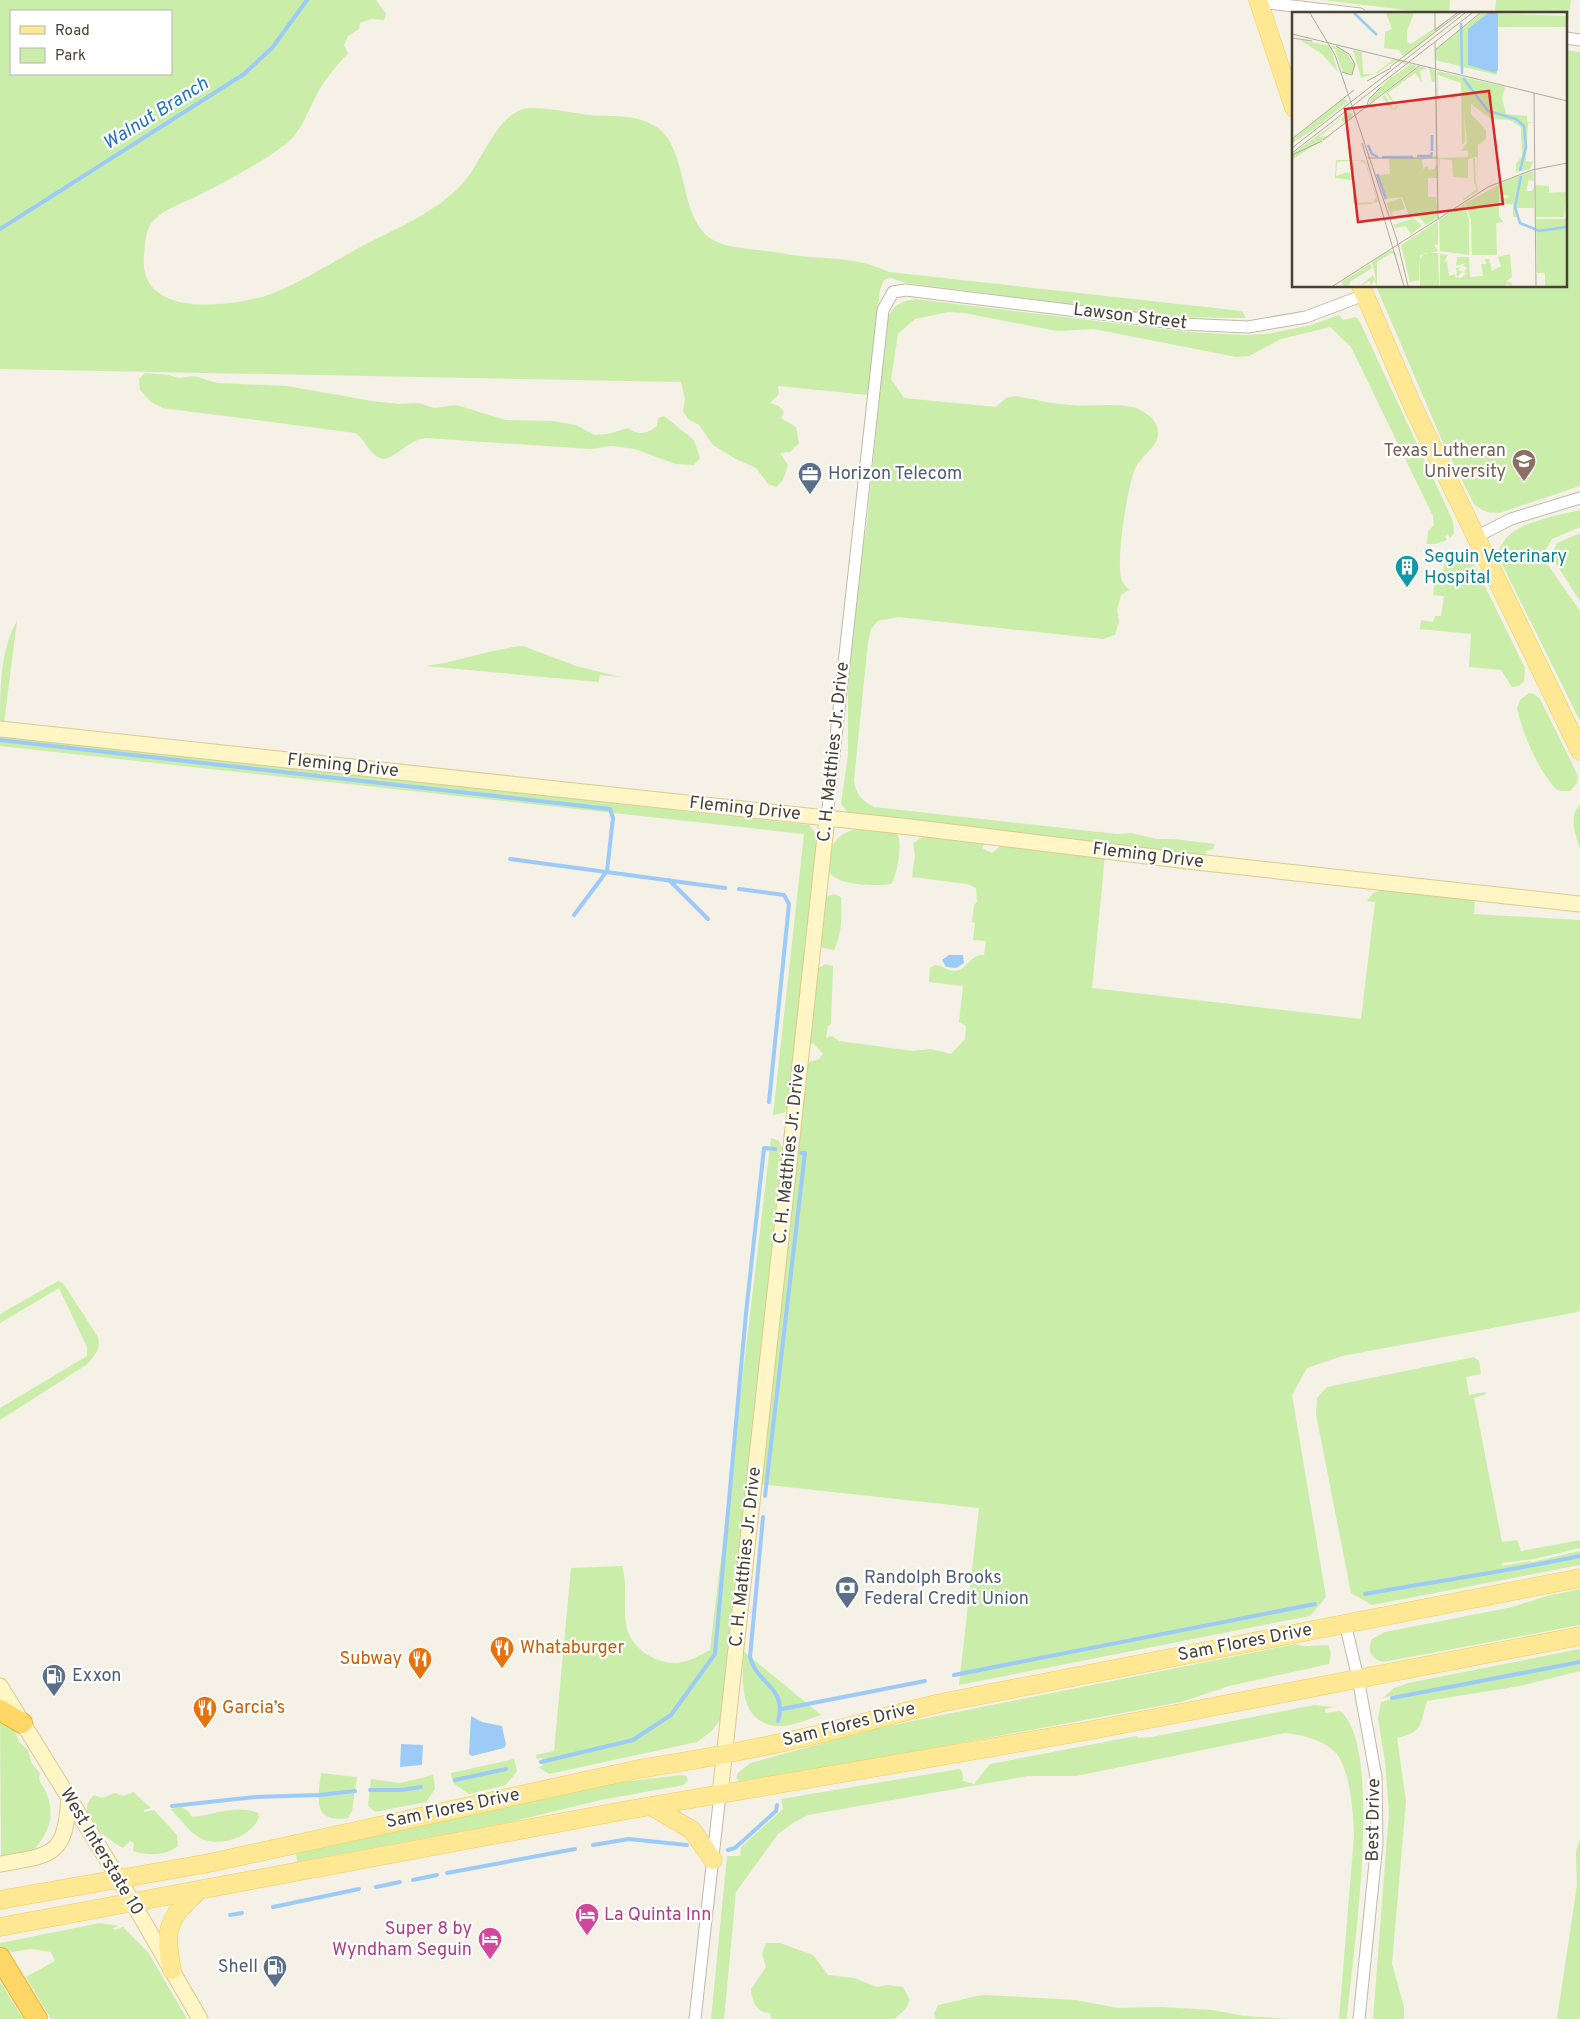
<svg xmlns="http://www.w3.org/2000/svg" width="1580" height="2019" font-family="Overpass,sans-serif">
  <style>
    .green { fill: #caedaa; fill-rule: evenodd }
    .water { fill: #9ccbf8 }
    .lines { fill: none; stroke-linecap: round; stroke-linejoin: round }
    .stream { stroke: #9ccbf8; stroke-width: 4 }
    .street-casing { stroke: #c1baa7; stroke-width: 13 }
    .secondary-casing { stroke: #d9cb90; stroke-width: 17 }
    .primary-casing { stroke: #f0cd58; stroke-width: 19 }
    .highway-casing { stroke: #edb227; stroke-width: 22 }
    .street { stroke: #fff; stroke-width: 11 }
    .secondary { stroke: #fff5c5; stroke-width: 15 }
    .primary { stroke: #ffe894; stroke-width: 18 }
    .highway { stroke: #ffd766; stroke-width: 20 }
    .labels { text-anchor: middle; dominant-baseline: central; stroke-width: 4.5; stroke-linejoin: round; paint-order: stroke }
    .street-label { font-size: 18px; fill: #484234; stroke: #fff }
    .education-label { font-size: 18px; fill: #785e54; stroke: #fff; text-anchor: end }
    .service-label { font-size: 18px; fill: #4e5e75; stroke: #fff; text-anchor: start }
    .culture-label { font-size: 18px; fill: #0d838f; stroke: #fff; text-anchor: start }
    .food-label { font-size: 18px; fill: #c56008; stroke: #fff; text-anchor: start }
    .hotel-label { font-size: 18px; fill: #b23c85; stroke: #fff; text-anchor: start }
    .water-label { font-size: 19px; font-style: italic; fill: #2272bf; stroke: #fff }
    .inset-river { fill: none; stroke: #9ccbf8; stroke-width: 2.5 }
    .inset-road { fill: none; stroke: #b0ab9f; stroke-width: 1 }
    .view { fill: #d62828; fill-opacity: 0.15; stroke: #d62828; stroke-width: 2.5 }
    .inset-edge { fill: none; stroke: #484234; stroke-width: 2.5 }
  </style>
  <rect width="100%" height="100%" fill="#f5f1e6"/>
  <!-- green -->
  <g class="green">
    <path d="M0,0H376L386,14L384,20L371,19L360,23L359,29L348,36L344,45L348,53C337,65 326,78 318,92C308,110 303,130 286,144C260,163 230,180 201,194C186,202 165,208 153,221C145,230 145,245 144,256C138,319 231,307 268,295C297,285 322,268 350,253C389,230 432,217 464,182C483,161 499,107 532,108C550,108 569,112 587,115C611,117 637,113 658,128C690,152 677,221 715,241C727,247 743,248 757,250C771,251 785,254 799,256C831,259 860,258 889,272L1242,311L1246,318L1172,317L907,283L890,278L884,280L880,290L868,395L778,386L779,394L770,403L779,406L784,412L781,418L796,427L799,443L790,452L780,453L788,465L783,480L776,487L768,484L756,468L734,458L713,445L699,425L688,419L683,411L685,399L681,382L0,369ZM11,11H171V74H11Z"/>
    <path d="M1323,0H1450L1449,14H1438Z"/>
    <path d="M1496,0H1571L1567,29L1566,14H1495Z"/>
    <path d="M1566,50L1580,52V486L1499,513C1488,513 1482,511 1474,504L1444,445L1376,286H1566Z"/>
    <path d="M915,299L1188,332L1244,335L1267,334L1311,325L1339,315L1343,320L1356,317L1359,320L1453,521L1454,533L1450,538L1448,534L1445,536L1447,540L1435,544H1427L1428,531L1434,525L1433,516L1351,347L1330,327L1281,339L1249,356L1236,357L1094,329L1057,331L964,313L949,312L915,319L898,334L891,379L904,398L996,407L1006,398L1015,396C1034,399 1053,404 1071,405C1092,407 1116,402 1136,408C1146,412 1160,422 1158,435C1156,449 1141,455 1135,469C1127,487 1115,564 1122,581C1124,585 1127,587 1129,590L1121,595L1117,610L1119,622L1115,635L1103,639L898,617L878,621L871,629L868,642L854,780C855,793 862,801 874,807L1117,834L1131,833L1156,839H1173L1215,844L1213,849L1206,851V855L849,814L841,804L848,754V690L857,588L867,523L887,322C891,306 899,302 915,299Z"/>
    <path d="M145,373L169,375L179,378L194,376L217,383L287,386L372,401L399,404L418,403L434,408L456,405L506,420L553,421L576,425L594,435L608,434L628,428C638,436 648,434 657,426L658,418L664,416L694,440L700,458L694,465L675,464L635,449L612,446L590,449L426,438C408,439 392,463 380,458C368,453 365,439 355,433L163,408L151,402L140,390L139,379Z"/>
    <path d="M1580,510V527L1552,539L1543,554L1545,561L1580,611V721L1497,554C1501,546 1505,537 1513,532C1531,520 1559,515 1580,510Z"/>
    <path d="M1580,533V601L1551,556L1557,543Z"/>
    <path d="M1462,555L1467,556L1474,564L1525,668L1524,681L1519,686L1512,687L1501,670L1469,667L1471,634L1420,629L1421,620L1433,622L1435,616H1441L1444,596L1433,595L1435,576L1442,577L1445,560L1455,557L1458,562Z"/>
    <path d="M17,621L4,723H0C0,689 0,650 17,621Z"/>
    <path d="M523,646L576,666L621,677L600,675L599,682L425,666C458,662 490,649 523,646Z"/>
    <path d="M1529,693L1534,694L1540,699L1578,776L1577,783L1570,791C1565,791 1559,792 1555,788C1538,770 1522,732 1517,708L1520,700Z"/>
    <path d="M0,735L809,825L816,833L818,843L789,1107L784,1113L773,1115L804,834L0,746Z"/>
    <path d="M1580,805V849C1576,835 1568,816 1580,805Z"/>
    <path d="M861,829L896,833C904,839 897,876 891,884C876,886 839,886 830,873C824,850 837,830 861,829Z"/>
    <path d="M925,836L985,842L982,848L992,853L1003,844L1105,856L1092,988L1361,1019L1375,902L1367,901L1373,893L1384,889L1475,900L1474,914L1580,920V1310L1578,1312L1342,1356L1307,1368L1292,1395L1326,1597L1310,1616L959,1685L979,1508L760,1484L807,1063L819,1059L823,1054L813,1043L810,1045L818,969L825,964L833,966L831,1024L828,1026L826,1038L832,1036L839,1041L913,1051L931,1049L951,1054L965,1039L966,1026L959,1022L963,986L929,982L930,968L935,965C942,965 947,971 954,971C968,970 969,954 984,955L986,941L973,940L975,923L972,922L974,905L977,902L976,888L967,884L912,877L915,855L913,843Z"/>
    <path d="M834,894L841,897C842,915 842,934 834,950L823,948L820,942L826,897Z"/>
    <path d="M771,1138L778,1140L783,1149L722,1717L712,1731L697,1742L549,1774L538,1767L543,1766L542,1758L537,1759L536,1755L554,1751L571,1568L622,1566C628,1584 623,1605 626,1624C629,1647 655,1664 677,1663C689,1662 700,1655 710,1650Z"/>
    <path d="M58,1281L63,1283L98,1337C101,1349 95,1356 86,1365L0,1420V1408L87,1356V1347L59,1288L0,1323V1314Z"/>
    <path d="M1474,1357L1479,1361L1481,1374L1466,1377L1469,1395L1485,1392L1486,1394L1474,1398L1502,1542L1517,1540L1521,1551L1580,1540V1548L1534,1559L1502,1563V1566L1530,1561L1532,1562L1580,1551V1565L1372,1605L1351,1593L1316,1414L1317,1398L1327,1387Z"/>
    <path d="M1580,1589V1625L1383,1662C1371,1658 1367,1652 1372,1639L1385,1632L1512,1607L1547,1596Z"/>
    <path d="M1295,1644L1304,1646L1328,1645L1331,1654L1329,1664L1229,1686L1181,1702L832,1767L740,1781L736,1778L738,1773L750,1763L878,1728Z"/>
    <path d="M1580,1649V1671L1520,1686L1427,1701C1420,1724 1423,1732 1397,1738L1406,1801L1392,1964L1404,2007V2019H1373L1389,1812L1385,1762L1378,1719L1381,1702L1397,1698L1395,1695L1383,1698L1394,1688L1408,1683Z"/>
    <path d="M743,1651L821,1715C808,1719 788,1728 775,1726C737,1720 743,1678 743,1651Z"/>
    <path d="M1314,1705L1334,1707L1325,1709V1713L1340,1711C1385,1746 1352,1961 1347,2019H1339L1354,1836C1354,1816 1350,1767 1335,1752C1322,1739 1302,1735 1285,1733L1076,1776H1028L808,1815L793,1823L778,1834L736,1892L724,2019H711L727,1856H740L741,1847L783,1809L781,1799L959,1769L962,1771L963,1781L974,1784L990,1764L1136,1736L1138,1738L1152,1737Z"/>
    <path d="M0,1718L13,1726L19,1742L28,1750L32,1764L40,1773L39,1778C40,1784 44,1787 46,1792C56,1817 49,1831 34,1850L1,1856Z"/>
    <path d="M514,1759L517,1771L506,1785L469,1794L453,1783L451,1773Z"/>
    <path d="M321,1773L357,1777L352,1811L348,1818C312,1824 318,1798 321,1773Z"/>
    <path d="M433,1775L435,1789L426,1802L375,1812L368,1806L371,1779L400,1783Z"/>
    <path d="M682,1775L686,1776L688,1780L684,1785L601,1800L506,1823L297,1862L296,1854L328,1844L621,1782Z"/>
    <path d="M133,1792L151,1808L144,1810V1812L154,1810L177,1835L178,1846C165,1856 148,1856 133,1851L134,1843L130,1841L123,1848C107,1839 72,1814 94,1795L102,1798L115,1793L124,1796Z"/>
    <path d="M181,1807L188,1811L192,1817C214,1815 236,1804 258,1813L259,1817C252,1837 221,1847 202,1839C190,1833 180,1819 171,1809Z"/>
    <path d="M1580,1838V2019H1557L1577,1885L1576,1852Z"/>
    <path d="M100,1923L119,1926L113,1928L115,1930L123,1927L148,1952L187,2019H51L26,1977L55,1961L51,1952L30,1949L0,1954V1943Z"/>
    <path d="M766,1943H780L813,1955L828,1975L854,1978L877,1987L888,1985L903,1987L910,2000L905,2010L894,2019H771L770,2013C756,2013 752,2001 751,1989L766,1967L762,1954Z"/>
    <path d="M0,1983H1L23,2019H0Z"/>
    <path d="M984,1995L1076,2000L1118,2008L1161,2007L1212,2010L1245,2016L1291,2019H936L934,2014L938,2005C954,2002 968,1997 984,1995Z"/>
  </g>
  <!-- water -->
  <g class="water">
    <path d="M949,955H963L964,963L956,968L946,967L942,960Z"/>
    <path d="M471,1716L482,1722L502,1726L506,1745L504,1748L472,1756L469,1754Z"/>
    <path d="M401,1744L423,1745L422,1765L400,1767Z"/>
  </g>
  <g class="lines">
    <!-- stream -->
    <g class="stream">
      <path d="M0,229L244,74L272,48L307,0"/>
      <path d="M0,740L610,809L613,818L607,871L574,915"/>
      <path d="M510,859L725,888"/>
      <path d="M669,880L708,919"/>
      <path d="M739,889L784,895L789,904L769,1102"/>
      <path d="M765,1496L805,1153H801"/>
      <path d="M763,1517L750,1657C757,1685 788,1687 778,1721"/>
      <path d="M1365,1594C1437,1581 1509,1571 1580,1556"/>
      <path d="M954,1675L1315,1604"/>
      <path d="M1392,1698L1580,1662"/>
      <path d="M782,1709L925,1681"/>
      <path d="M541,1762L633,1740L671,1715L715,1654L746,1313L764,1148L775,1149"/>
      <path d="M455,1780L506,1769"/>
      <path d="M370,1790H402L421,1787"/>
      <path d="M172,1806L255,1797L319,1795L355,1791"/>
      <path d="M593,1845L629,1839L687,1845"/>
      <path d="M728,1850L735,1848L776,1811L777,1805"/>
      <path d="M447,1873L575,1849"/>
      <path d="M413,1880L437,1875"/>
      <path d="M376,1887L400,1882"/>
      <path d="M273,1907L359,1889"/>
      <path d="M230,1915L242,1913"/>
    </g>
    <defs>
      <g id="street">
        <path d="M1259,2L1360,14"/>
        <path d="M1566,38L1580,40"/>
        <path d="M1476,537L1511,519L1580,498"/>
        <path d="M827,818L883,310L893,292L906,290L1182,324L1248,327L1306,317L1364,295"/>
        <path d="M1345,1623L1358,1678L1376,1777L1377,1843L1359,2019"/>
        <path d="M695,2019L720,1794"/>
      </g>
      <g id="secondary">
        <path d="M0,729L910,827L1187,861L1580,904"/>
        <path d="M0,1686L119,1879L200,2019"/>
        <path d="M720,1794L827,818"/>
        <path d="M0,1864C54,1855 65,1856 69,1797"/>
      </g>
      <g id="primary">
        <path d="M1258,0L1294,108"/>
        <path d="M1361,286L1414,409L1580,751"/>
        <path d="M651,1806L692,1830L713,1860"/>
        <path d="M0,1900L209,1863L639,1769C697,1760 754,1749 811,1736C856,1725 900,1712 945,1702L1580,1578"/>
        <path d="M0,1927L622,1811L1087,1731L1580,1636"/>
        <path d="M172,1970C164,1929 167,1920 197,1892"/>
      </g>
      <g id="highway">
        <path d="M0,1710L22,1723"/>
        <path d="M0,1958L37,2019"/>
      </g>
    </defs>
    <!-- street casing -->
    <use href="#street" class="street-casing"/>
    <!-- secondary casing -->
    <use href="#secondary" class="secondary-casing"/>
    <!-- primary casing -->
    <use href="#primary" class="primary-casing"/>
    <!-- highway casing -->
    <use href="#highway" class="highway-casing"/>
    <!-- street -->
    <use href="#street" class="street"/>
    <!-- secondary -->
    <use href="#secondary" class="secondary"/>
    <!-- primary -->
    <use href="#primary" class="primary"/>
    <!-- highway -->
    <use href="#highway" class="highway"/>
  </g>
  <!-- icons -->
  <defs>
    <symbol id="university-pin" viewBox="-11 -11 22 30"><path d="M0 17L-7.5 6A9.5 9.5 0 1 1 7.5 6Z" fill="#8d6e63" stroke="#fff"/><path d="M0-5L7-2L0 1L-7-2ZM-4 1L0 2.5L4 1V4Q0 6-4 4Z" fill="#fff"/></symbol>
    <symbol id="office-pin" viewBox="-11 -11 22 30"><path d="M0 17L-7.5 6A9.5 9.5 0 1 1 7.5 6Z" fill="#5c6f8a" stroke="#fff"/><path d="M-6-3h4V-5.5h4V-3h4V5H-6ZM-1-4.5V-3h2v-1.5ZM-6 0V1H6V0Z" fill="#fff"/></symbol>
    <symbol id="building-pin" viewBox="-11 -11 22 30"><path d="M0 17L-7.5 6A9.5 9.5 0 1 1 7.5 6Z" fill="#0f9aa8" stroke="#fff"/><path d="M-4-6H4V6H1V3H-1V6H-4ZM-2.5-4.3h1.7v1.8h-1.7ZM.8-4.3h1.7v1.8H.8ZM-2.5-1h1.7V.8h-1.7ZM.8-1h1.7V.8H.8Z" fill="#fff"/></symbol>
    <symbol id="bank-pin" viewBox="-11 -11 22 30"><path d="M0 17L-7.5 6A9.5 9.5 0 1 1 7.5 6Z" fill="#5c6f8a" stroke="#fff"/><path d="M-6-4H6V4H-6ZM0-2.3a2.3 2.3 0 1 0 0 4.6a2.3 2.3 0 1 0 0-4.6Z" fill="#fff"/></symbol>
    <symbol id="restaurant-pin" viewBox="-11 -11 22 30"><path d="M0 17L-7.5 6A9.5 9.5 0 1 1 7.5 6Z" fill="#e8710a" stroke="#fff"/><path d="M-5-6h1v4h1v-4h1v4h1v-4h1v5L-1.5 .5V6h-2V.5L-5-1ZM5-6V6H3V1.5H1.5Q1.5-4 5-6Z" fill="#fff"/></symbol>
    <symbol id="fuel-pin" viewBox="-11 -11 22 30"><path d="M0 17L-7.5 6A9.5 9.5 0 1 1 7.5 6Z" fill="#5c6f8a" stroke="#fff"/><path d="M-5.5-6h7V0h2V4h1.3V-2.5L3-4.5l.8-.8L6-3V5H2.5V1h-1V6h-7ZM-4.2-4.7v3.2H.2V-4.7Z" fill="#fff"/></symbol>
    <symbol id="hotel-pin" viewBox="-11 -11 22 30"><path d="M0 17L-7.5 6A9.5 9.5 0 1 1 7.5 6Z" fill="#d1479c" stroke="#fff"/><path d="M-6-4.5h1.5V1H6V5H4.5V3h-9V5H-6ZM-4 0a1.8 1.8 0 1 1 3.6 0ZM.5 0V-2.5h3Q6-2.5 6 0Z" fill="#fff"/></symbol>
  </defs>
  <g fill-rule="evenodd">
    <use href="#university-pin" x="1510" y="447" width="28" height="38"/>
    <use href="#office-pin" x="796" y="460" width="28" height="38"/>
    <use href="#building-pin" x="1393" y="553" width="28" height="38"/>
    <use href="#bank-pin" x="833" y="1574" width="28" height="38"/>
    <use href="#restaurant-pin" x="488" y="1634" width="28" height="38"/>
    <use href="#restaurant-pin" x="406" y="1645" width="28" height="38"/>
    <use href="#fuel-pin" x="40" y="1662" width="28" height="38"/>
    <use href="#restaurant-pin" x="191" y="1694" width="28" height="38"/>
    <use href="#hotel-pin" x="573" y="1901" width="28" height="38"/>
    <use href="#hotel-pin" x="476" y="1925" width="28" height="38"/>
    <use href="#fuel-pin" x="261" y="1953" width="28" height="38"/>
  </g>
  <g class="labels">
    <!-- street labels -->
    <g class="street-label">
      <text transform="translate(1130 317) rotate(7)">Lawson Street</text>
      <text transform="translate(834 752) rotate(-84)">C. H. Matthies Jr. Drive</text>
      <text transform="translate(343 766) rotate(6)">Fleming Drive</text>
      <text transform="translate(745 809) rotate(6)">Fleming Drive</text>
      <text transform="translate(1148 856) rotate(7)">Fleming Drive</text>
      <text transform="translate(790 1154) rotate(-84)">C. H. Matthies Jr. Drive</text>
      <text transform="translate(746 1557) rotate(-84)">C. H. Matthies Jr. Drive</text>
      <text transform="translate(1245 1643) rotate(-11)">Sam Flores Drive</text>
      <text transform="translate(849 1725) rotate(-14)">Sam Flores Drive</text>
      <text transform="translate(453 1809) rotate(-12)">Sam Flores Drive</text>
      <text transform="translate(1374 1820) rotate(-89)">Best Drive</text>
      <text transform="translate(101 1852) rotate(59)">West Interstate 10</text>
    </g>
    <!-- education labels -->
    <g class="education-label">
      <text x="1506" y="451">Texas Lutheran<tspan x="1506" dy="21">University</tspan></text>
    </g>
    <!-- service labels -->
    <g class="service-label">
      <text x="828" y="474">Horizon Telecom</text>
      <text x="864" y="1578">Randolph Brooks<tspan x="864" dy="21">Federal Credit Union</tspan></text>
      <text x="72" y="1676">Exxon</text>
      <text x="258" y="1967" text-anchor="end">Shell</text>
    </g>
    <!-- culture labels -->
    <g class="culture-label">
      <text x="1424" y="557">Seguin Veterinary<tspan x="1424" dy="21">Hospital</tspan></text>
    </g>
    <!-- food labels -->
    <g class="food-label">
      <text x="520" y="1648">Whataburger</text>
      <text x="402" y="1659" text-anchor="end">Subway</text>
      <text x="222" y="1708">Garcia’s</text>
    </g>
    <!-- hotel labels -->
    <g class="hotel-label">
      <text x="604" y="1915">La Quinta Inn</text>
      <text x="472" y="1929" text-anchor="end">Super 8 by<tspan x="472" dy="21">Wyndham Seguin</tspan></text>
    </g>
    <!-- water labels -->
    <g class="water-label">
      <text transform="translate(156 114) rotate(-32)">Walnut Branch</text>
    </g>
  </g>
  <!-- overview -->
  <g transform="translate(1292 12)">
    <rect width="275" height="275" fill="#f5f1e6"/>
    <path d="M94,1H122L115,19V30L119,32L165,1L112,45L107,38L92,36L93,20L100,17ZM189,1L275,4V15H206L205,63L143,48V38ZM8,28L45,35L55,41L63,54L60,62L51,61L43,38L46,37H34H39L46,60L30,42ZM61,38L70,40L71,62H82L102,47L125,54L78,91V86L97,67L118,53L103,49L85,61L69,66ZM128,54L135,56L128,59L130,70H140L137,56L144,59L145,144L144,145L124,144H144L143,70H130L123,61L96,81L106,95L102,98L100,97L90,85L83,89L93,83L101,97L105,95L93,81ZM145,59L213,75L210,86L214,102L235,104V110H241L236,111L234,149L241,150L238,157L224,160V152L230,144L229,115L218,108L199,107L179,92V102L194,118V127L186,133L185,171V145H181L183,147L184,171L186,179L172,188L171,187L185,177L182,171L181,146L176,147V166L161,165L160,148L148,147L146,173L147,146L176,145V138L169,139L175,131L172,99L173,130L170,133L169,71L146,63V85L153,86H145ZM51,87L55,88L60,105L52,111L49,107L27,125L36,124L0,148V142L58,100L55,90L21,118L0,131V128ZM135,146L130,148L131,157L135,154L137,158L142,157L145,152V166H136V185H144L146,205L134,213L128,206L117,204L110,185L93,187L85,163L98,162L97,147ZM44,148H71L74,151L86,190L61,191V168L43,166ZM68,148L74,153L84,186L79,192L64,193L62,164L55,160L44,164L45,150ZM241,159L242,169L237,168L234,179H240L242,174V196H225L226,205H221V192H209L208,186H216V183H208L209,170ZM207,173V204L211,210L204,211L205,243H180L179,208L173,191ZM243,173L257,174V181L274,180L272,205H244ZM109,186L113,197L100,200L102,210L94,191ZM172,192L177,207V243L148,239L147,207ZM122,206L130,214L119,222L114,214L103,216L101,213ZM244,207H275V274H253V261H245ZM146,209V232L142,233L146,239L128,243L127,268L118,270L109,233ZM98,238L104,241L111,274L104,244L100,241L85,250V274L82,268L79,274L78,269L68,274L81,263L84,268L80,250ZM133,241H146L147,274H128V247ZM148,242L156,243L152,250L155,249L157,264L163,262V247V264L162,265L169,266L175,261L170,260L165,265L164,256L170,255L165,258L172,260L175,256L171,253L175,251L164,254L165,245H177L178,265L191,264L189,252H194L193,247H197L200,259L209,254L206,245L218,242L220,265L214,269L220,271V274L214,272V274H148ZM78,252L80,256L58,270L57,274H52L49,270Z" fill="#caedaa" fill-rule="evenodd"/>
    <path d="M196,1H206V58L203,61L176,53V17Z" fill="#9ccbf8"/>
    <path class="inset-river" d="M62,1L85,23M169,11L170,62M171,66L196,99L224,107L232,114L234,135L228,159M76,133L80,142L86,145M140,139V123M125,144H139L140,140M90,145H121M85,162L94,187M229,164L223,195L228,211L247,219L275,215"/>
    <path class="inset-road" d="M18,1L43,43L105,228L116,274M143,1V19M143,18L165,1M0,22L275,89M0,26L20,29M143,30L146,206M44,34L57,42L63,52L60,63L50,60M143,38L188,1M98,55L168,1M75,69L99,56M242,81L244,274M74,96L77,87L89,75M0,127L62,78M31,128L127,54M70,131L112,274M0,136L173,1M0,141L180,1M0,143L30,129M76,146H146M41,274L196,175L240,158L275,151"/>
    <path class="view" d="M197,79L211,192L66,210L53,97Z"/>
    <rect width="275" height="275" class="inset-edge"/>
  </g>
  <!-- legend -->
  <rect x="10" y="10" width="162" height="65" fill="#ffffff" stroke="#b6b3ae"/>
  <rect x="20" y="26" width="25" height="8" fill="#ffe894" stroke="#b6b3ae"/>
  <text x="55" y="35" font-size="15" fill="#484234">Road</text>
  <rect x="20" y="48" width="25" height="15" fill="#caedaa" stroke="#b6b3ae"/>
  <text x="55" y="60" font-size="15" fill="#484234">Park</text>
</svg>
